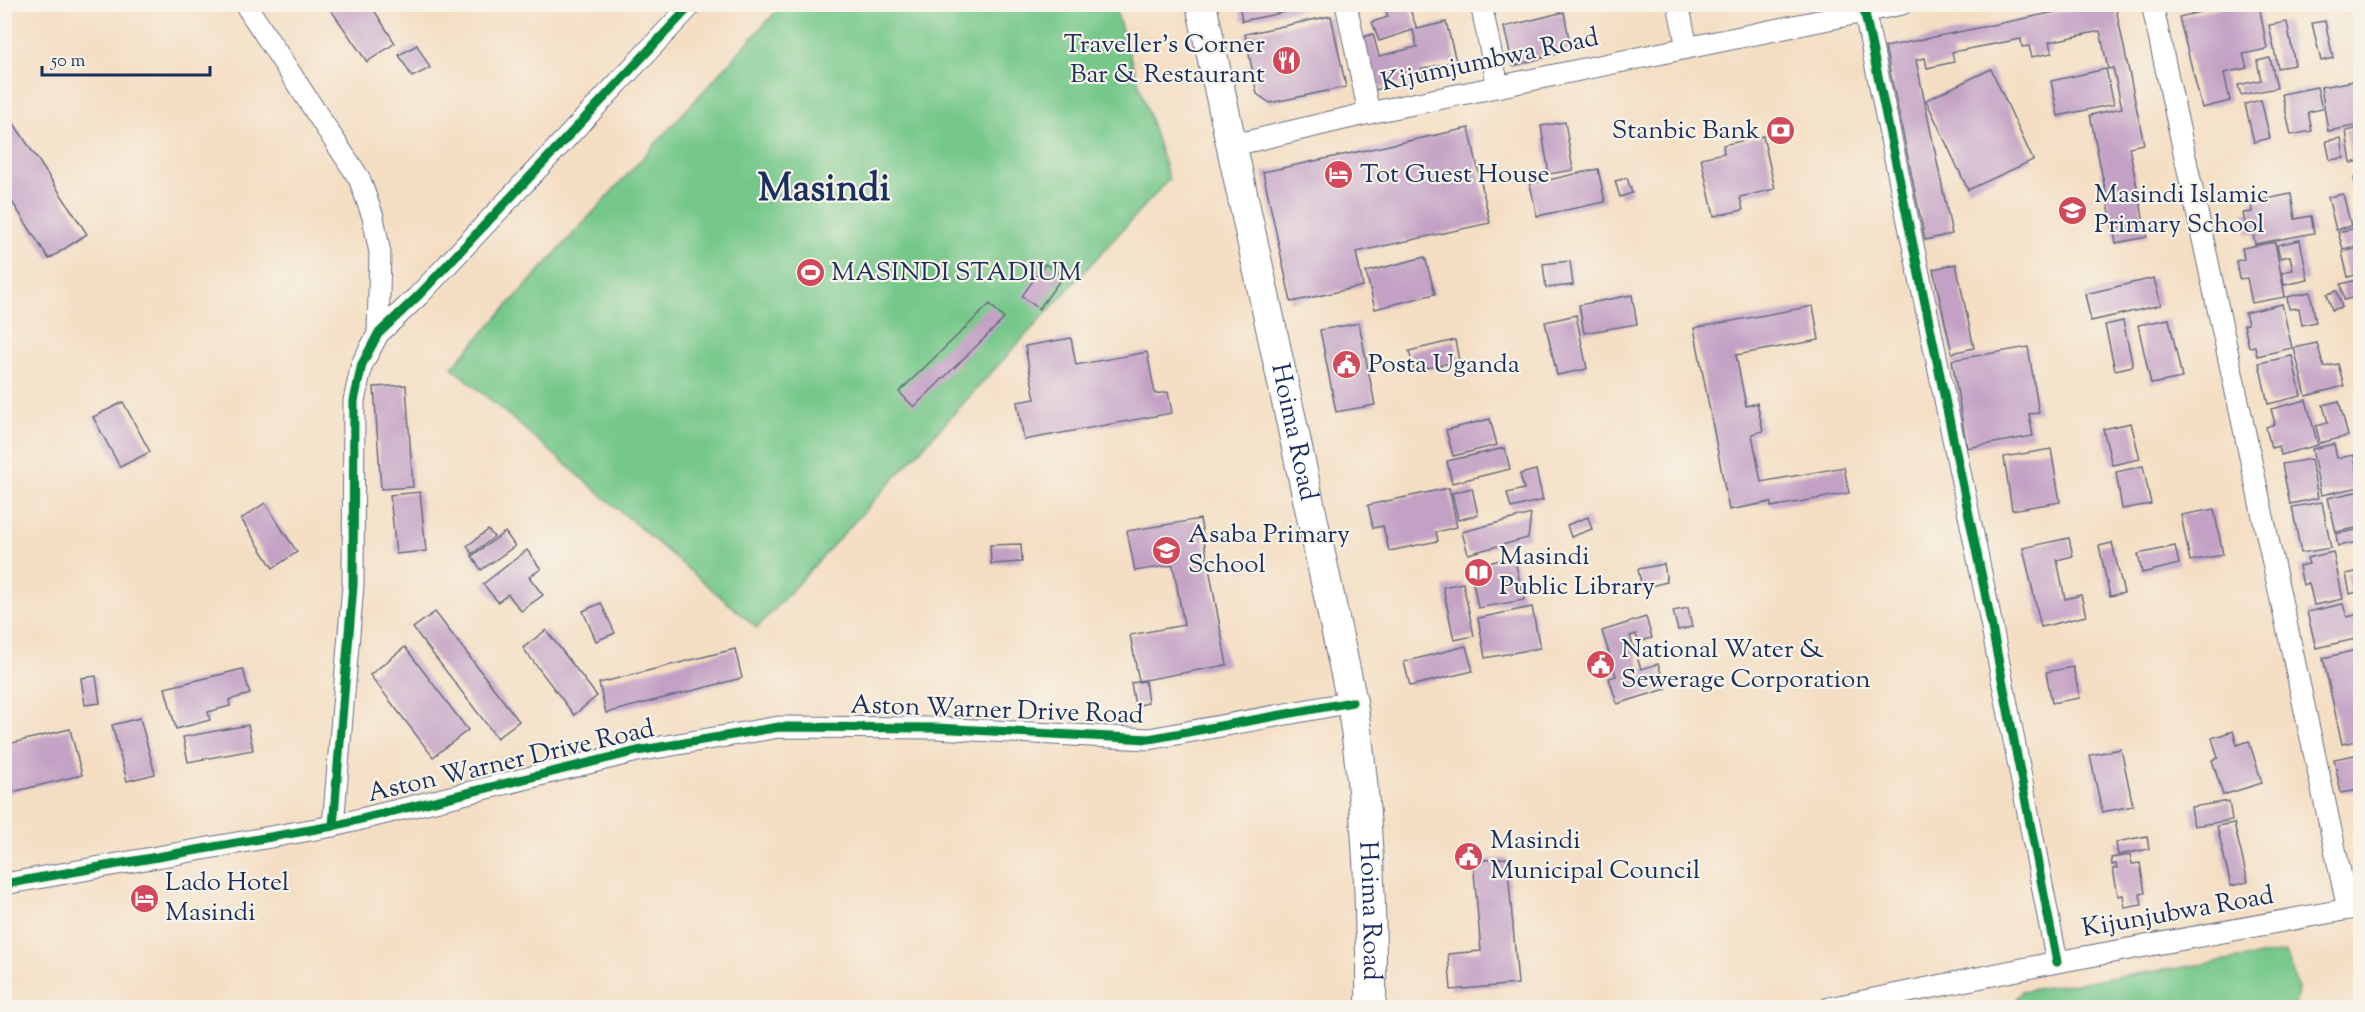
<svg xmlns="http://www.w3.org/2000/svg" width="2365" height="1012" font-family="'Sorts Mill Goudy',serif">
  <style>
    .green { fill: #76c88a; stroke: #487c74; stroke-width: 1.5 }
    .building { fill: #c3a1c5 }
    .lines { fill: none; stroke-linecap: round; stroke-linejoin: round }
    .street-casing { stroke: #676c81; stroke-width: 23 }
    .secondary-casing { stroke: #676c81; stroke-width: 32 }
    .street { stroke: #fff; stroke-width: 21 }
    .secondary { stroke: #fff; stroke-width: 30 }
    .cycleway-casing { stroke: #f7f3e8; stroke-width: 13 }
    .cycleway { stroke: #00873e; stroke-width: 9 }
    .labels { text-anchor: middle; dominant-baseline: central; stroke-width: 4.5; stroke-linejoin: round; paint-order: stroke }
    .poi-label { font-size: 26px; fill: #1b2f5e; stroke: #f7f3e8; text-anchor: start }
    .street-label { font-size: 26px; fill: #1b2f5e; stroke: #f7f3e8 }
    .town-label { font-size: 38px; font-weight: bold; fill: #1b2f5e; stroke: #f7f3e8 }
  </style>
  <rect width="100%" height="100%" fill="#f7f3e8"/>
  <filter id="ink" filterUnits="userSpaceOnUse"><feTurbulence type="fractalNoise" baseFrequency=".0167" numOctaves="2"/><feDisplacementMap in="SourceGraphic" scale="12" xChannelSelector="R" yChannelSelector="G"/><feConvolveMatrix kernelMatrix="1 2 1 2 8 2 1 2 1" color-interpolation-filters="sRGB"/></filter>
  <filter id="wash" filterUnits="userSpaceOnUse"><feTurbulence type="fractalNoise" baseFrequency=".008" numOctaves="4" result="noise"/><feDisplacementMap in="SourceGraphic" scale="24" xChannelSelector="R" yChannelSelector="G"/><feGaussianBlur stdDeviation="1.35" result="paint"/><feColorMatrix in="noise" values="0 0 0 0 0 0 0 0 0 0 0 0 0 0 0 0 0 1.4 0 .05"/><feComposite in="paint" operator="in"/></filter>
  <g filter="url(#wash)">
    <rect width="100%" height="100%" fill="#f4dec3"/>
    <!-- green -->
    <g class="green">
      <path d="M782,5H1114L1169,179L757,628L452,367Z"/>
      <path d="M2286,952L2298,989L2295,1007L2011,1006L2022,991Z"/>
    </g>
    <g id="blocks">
      <!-- building -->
      <g class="building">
        <path d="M340,4H370L395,43L367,62L331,10Z"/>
        <path d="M1239,4H1316V6L1242,21Z"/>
        <path d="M1384,4H1408L1417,29L1446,22L1456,61L1422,69L1424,77L1371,91L1357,39L1373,34L1379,56L1417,47L1413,30L1379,41L1372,22L1388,17Z"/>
        <path d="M2094,4H2115L2144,144L2129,147L2147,237L2116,243L2090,115L2122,108L2113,68L2108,69L2100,31L2049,42L2052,53L2032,57L2029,46L2022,47L2021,39L1952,52L1954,62L1927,68L1925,58L1916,60L1952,234L1925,240L1885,47Z"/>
        <path d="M2234,4H2259L2267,49L2243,54L2247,68L2224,73L2230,101L2202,108L2179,17Z"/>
        <path d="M1564,12L1571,50L1513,66L1504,27Z"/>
        <path d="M1331,16L1346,87L1270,103L1257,94L1245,34Z"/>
        <path d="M2325,21L2333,58L2321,61L2312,23Z"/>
        <path d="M2287,22L2295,65L2278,68L2269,25Z"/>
        <path d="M417,45L430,68L412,77L399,55Z"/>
        <path d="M2270,58L2277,88L2241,95L2238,85L2261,80L2257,61Z"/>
        <path d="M1991,69L2033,160L1968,190L1926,100Z"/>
        <path d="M2106,69L2114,104L2058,116L2051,81Z"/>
        <path d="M2360,80V125L2328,131L2321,87Z"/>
        <path d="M2317,87L2322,109L2308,112L2312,131L2291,135L2282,94Z"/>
        <path d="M2261,100L2270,138L2254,142L2245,104Z"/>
        <path d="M5,110L87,234L49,259L5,191Z"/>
        <path d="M1565,122L1573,170L1549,174L1541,126Z"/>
        <path d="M1469,128L1490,223L1356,252L1363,286L1291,302L1263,172Z"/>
        <path d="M2360,128V161L2351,163L2346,131Z"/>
        <path d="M1763,136L1775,189L1740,197L1743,210L1714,216L1701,158L1724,153L1723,145Z"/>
        <path d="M2341,138L2344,158L2330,160L2326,141Z"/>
        <path d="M1598,169L1605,202L1537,216L1530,184Z"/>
        <path d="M2360,177V203H2359L2354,178Z"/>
        <path d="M1627,178L1632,193L1620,197L1615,181Z"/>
        <path d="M2291,194L2295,219L2311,216L2314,233L2255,244L2253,233L2247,234L2243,213L2252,212L2251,202Z"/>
        <path d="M2343,194L2351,226L2336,230L2328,197Z"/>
        <path d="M2356,228L2360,245L2343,249L2338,232Z"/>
        <path d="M2300,240L2308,280L2284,285L2282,272L2293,270L2290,256L2280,258L2277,245Z"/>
        <path d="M2275,242L2285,297L2252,303L2247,278L2239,279L2236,261L2244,259L2242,248Z"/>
        <path d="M2359,248L2360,274L2348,277L2342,252Z"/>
        <path d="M1425,257L1435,294L1375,309L1366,272Z"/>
        <path d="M1570,261L1573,285L1546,288L1543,264Z"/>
        <path d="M1045,264L1063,276L1039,309L1022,296Z"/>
        <path d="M1956,264L1974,348L1952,353L1933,269Z"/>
        <path d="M2154,278L2161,305L2091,321L2085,294Z"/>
        <path d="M2360,279V296L2344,300L2341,284Z"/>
        <path d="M2337,291L2342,307L2332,310L2327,294Z"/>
        <path d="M2310,292L2316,322L2302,325L2299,308L2289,309L2287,297Z"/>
        <path d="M1632,295L1637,324L1584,333L1579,305Z"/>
        <path d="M990,304L1004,319L914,407L899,392Z"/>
        <path d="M2282,304L2292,348L2257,356L2255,346L2249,347L2244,325L2248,324L2245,313Z"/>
        <path d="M1813,306L1819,340L1736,355L1746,406L1757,403L1763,431L1752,434L1761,482L1844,467L1849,493L1771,507V502L1729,510L1694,328Z"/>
        <path d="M1576,315L1587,369L1557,375L1545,322Z"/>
        <path d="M2169,319L2182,378L2151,384L2138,325Z"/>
        <path d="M2123,321L2133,366L2115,370L2105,325Z"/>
        <path d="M1359,323L1375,405L1336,412L1320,330Z"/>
        <path d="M1071,338L1076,365L1147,352L1155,394L1168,392L1172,413L1024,440L1017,402L1035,399L1025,346Z"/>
        <path d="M1455,340L1459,361L1414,371L1409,351Z"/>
        <path d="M2317,343L2324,367L2338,364L2344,386L2306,396L2294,348Z"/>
        <path d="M2028,347L2039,413L2029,414L2033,436L1967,448L1952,360Z"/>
        <path d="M2292,356L2301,396L2268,404L2259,363Z"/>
        <path d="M406,385L413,487L381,489L374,387Z"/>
        <path d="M2306,400L2318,445L2281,455L2279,446L2271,448L2266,427L2275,424L2271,409Z"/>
        <path d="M2339,401L2348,436L2320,443L2316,426L2328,423L2323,405Z"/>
        <path d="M123,402L150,452L120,467L93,417Z"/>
        <path d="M1490,419L1497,445L1453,456L1446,430Z"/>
        <path d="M2131,423L2140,459L2112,465L2103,429Z"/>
        <path d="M2334,444L2337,458L2354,455L2360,487L2321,495L2312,449Z"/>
        <path d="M1505,448L1510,469L1452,483L1447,461Z"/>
        <path d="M2051,449L2060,502L2012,510L2004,457Z"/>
        <path d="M2311,459L2318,498L2290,504L2282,464Z"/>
        <path d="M2143,466L2151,504L2122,509L2116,472Z"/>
        <path d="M1536,470L1543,500L1511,508L1507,493L1524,489L1520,474Z"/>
        <path d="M1449,488L1457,527L1436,532L1438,541L1389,551L1383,526L1373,528L1368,505Z"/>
        <path d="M1472,488L1478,515L1458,520L1452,493Z"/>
        <path d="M2360,491V527L2336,532L2328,498Z"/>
        <path d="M420,492L426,551L396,554L390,495Z"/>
        <path d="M2322,502L2331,548L2301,553L2292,507Z"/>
        <path d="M265,503L297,552L273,568L241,519Z"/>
        <path d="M2214,509L2223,555L2190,561L2181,515Z"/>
        <path d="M1531,514L1528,538L1468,554L1462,532Z"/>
        <path d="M1588,517L1592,529L1571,537L1567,525Z"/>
        <path d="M1200,519L1227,665L1139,681L1130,635L1184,625L1173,565L1135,571L1127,531Z"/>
        <path d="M488,530L494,537L472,554L467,546Z"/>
        <path d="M2356,530L2359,542L2338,546L2336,534Z"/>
        <path d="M505,532L515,546L481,570L472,556Z"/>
        <path d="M2069,538L2073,556L2057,560L2065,599L2081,595L2086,616L2041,627L2023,548Z"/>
        <path d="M2112,543L2124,593L2110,596L2099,546Z"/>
        <path d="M1021,544L1022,562L991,564L990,545Z"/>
        <path d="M2175,546L2179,564L2142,573L2138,554Z"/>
        <path d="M527,550L541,569L529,577L543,595L521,611L508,594L498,602L483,584Z"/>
        <path d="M2333,552L2343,599L2314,605L2309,583L2303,585L2299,566L2309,564L2307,558Z"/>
        <path d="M1514,557L1524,600L1478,608L1470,567Z"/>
        <path d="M1664,564L1667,582L1642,588L1638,569Z"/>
        <path d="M2360,571V591L2350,594L2346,574Z"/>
        <path d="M1463,583L1474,636L1454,640L1443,587Z"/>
        <path d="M601,603L615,633L596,641L583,611Z"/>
        <path d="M2343,604L2347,617L2360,614V638L2316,648L2307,612Z"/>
        <path d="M1532,607L1540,648L1485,658L1478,618Z"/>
        <path d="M1688,608L1692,627L1678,630L1673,611Z"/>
        <path d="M435,612L519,721L497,738L413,628Z"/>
        <path d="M1646,617L1652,638L1638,642L1636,634L1630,636L1641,669L1658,664L1666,689L1617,704L1609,678L1616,676L1602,631Z"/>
        <path d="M546,630L597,696L574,715L523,648Z"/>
        <path d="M1466,646L1473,671L1410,686L1404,662Z"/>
        <path d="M405,647L468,730L433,757L370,675Z"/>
        <path d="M735,649L742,678L606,713L599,683Z"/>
        <path d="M2360,649V740L2342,744L2323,658Z"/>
        <path d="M2073,667L2080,698L2052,703L2046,672Z"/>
        <path d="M243,669L250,694L229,700L230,706L208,712L210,720L176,729L165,688Z"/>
        <path d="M96,676L100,703L85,705L81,678Z"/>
        <path d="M1145,681L1148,703L1135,706L1131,683Z"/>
        <path d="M140,718L155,774L127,781L112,725Z"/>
        <path d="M248,725L253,750L188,762L183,737Z"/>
        <path d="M70,729L82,775L4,794V745Z"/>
        <path d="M2233,731L2237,745L2249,741L2262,783L2223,795L2212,760L2218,758L2212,738Z"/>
        <path d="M2121,749L2133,806L2102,812L2090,755Z"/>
        <path d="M2360,754V790L2341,793L2334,759Z"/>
        <path d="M2229,801L2232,820L2194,826L2191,807Z"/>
        <path d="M2234,823L2248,882L2231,886L2217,826Z"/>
        <path d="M2147,836L2149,849L2118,855L2116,842Z"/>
        <path d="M2130,855L2132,864L2140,863L2145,893L2140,894L2142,905L2125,908L2123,895L2118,896L2113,869L2117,868L2116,864L2112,865L2111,858Z"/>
        <path d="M1507,858L1518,984L1451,990L1448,954L1481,951L1473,861Z"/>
      </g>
    </g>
  </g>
  <g filter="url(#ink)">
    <use href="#blocks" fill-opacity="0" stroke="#676c81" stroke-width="1.5"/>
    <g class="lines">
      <defs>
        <g id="street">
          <path d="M245,4L359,178L373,217L380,253L378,334"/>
          <path d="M1346,4L1369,113"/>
          <path d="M1481,4L1498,86"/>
          <path d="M1678,4L1687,47"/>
          <path d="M1863,4L1988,607L2057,962"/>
          <path d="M2152,4L2348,909"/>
          <path d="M1230,146L1369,113L1902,4"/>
          <path d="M333,826L353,585L354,401L362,364L378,334L419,295L692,4"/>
          <path d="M4,884L333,826L637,751L779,727L935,728L1149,739L1352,702"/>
          <path d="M1829,1008L2057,962L2360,907"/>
        </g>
        <g id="secondary">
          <path id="s1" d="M1201,4L1352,702C1368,804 1372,905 1371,1008"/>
        </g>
      </defs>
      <!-- street casing -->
      <use href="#street" class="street-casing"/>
      <!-- secondary casing -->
      <use href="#secondary" class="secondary-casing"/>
      <!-- street -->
      <use href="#street" class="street"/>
      <!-- secondary -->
      <use href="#secondary" class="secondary"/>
      <defs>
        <g id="cycleway">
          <path d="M1863,4L1988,607L2057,962"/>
          <path d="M333,826L353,585L354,401L362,364L378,334L419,295L692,4"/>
          <path d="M4,884L333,826L637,751L779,727L935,728L1149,739L1352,702"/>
        </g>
      </defs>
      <!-- cycleway casing -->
      <use href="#cycleway" class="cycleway-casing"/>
      <!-- cycleway -->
      <use href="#cycleway" class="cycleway"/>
    </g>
  </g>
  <!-- icons -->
  <defs>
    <symbol id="restaurant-disc" viewBox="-11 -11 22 22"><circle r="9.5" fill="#d1495b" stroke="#f7f3e8"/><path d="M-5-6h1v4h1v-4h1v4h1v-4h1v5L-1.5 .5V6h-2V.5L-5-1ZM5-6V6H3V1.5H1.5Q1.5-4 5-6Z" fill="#fff"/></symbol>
    <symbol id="bank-disc" viewBox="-11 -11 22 22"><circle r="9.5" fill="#d1495b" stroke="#f7f3e8"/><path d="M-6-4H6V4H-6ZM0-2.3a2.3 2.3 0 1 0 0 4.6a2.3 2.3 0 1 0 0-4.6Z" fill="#fff"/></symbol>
    <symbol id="hotel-disc" viewBox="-11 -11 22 22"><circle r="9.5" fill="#d1495b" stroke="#f7f3e8"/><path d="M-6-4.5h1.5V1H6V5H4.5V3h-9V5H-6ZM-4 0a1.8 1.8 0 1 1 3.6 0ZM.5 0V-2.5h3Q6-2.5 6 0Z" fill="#fff"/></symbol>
    <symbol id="school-disc" viewBox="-11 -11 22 22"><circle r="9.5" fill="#d1495b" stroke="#f7f3e8"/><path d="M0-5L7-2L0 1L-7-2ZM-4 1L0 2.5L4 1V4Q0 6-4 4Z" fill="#fff"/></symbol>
    <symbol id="stadium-disc" viewBox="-11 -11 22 22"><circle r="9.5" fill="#d1495b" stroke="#f7f3e8"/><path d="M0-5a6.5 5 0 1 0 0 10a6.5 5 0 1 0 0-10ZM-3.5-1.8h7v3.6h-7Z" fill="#fff"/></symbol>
    <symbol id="civic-disc" viewBox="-11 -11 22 22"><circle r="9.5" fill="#d1495b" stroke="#f7f3e8"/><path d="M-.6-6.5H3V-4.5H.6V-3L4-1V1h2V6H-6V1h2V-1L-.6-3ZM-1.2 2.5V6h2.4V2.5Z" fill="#fff"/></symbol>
    <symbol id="library-disc" viewBox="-11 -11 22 22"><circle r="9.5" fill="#d1495b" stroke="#f7f3e8"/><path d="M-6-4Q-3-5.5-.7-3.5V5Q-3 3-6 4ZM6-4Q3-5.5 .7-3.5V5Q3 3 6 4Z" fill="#fff"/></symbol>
  </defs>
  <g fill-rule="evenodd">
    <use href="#restaurant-disc" x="1270" y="44" width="33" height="33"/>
    <use href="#bank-disc" x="1764" y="114" width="33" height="33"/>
    <use href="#hotel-disc" x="1322" y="158" width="33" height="33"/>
    <use href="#school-disc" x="2056" y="194" width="33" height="33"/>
    <use href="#stadium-disc" x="794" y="256" width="33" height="33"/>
    <use href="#civic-disc" x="1330" y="348" width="33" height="33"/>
    <use href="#school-disc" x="1150" y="534" width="33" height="33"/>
    <use href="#library-disc" x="1462" y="556" width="33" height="33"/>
    <use href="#civic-disc" x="1584" y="648" width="33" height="33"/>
    <use href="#civic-disc" x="1452" y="840" width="33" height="33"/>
    <use href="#hotel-disc" x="128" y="882" width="33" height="33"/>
  </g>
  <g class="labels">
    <!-- poi labels -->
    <g class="poi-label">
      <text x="1265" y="45" text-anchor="end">Traveller's Corner<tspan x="1265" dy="30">Bar &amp; Restaurant</tspan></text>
      <text x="1760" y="131" text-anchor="end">Stanbic Bank</text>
      <text x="1360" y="175">Tot Guest House</text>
      <text x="2094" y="195">Masindi Islamic<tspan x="2094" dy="30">Primary School</tspan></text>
      <text x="831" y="273">MASINDI STADIUM</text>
      <text x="1368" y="365">Posta Uganda</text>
      <text x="1188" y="535">Asaba Primary<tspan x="1188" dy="30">School</tspan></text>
      <text x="1499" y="557">Masindi<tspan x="1499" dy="30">Public Library</tspan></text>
      <text x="1621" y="650">National Water &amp;<tspan x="1621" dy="30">Sewerage Corporation</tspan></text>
      <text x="1490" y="841">Masindi<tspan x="1490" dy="30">Municipal Council</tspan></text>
      <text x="165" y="883">Lado Hotel<tspan x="165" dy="30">Masindi</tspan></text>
    </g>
    <!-- street labels -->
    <g class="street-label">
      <text transform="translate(1490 61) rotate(-12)">Kijumjumbwa Road</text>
      <text stroke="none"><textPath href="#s1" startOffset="438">Hoima Road</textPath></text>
      <text transform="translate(997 711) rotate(2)">Aston Warner Drive Road</text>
      <text transform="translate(511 762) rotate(-13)">Aston Warner Drive Road</text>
      <text stroke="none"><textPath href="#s1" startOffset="924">Hoima Road</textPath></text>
      <text transform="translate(2178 913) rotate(-10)">Kijunjubwa Road</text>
    </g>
    <!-- town labels -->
    <g class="town-label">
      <text x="824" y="191">Masindi</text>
    </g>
  </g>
  <!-- margin -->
  <rect width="2365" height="1012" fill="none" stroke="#f7f3e8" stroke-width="24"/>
  <!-- scale -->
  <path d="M42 66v9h168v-9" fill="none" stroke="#1b2f5e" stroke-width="3"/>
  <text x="51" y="66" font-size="18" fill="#1b2f5e" stroke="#f7f3e8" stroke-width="4.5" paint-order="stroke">50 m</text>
</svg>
